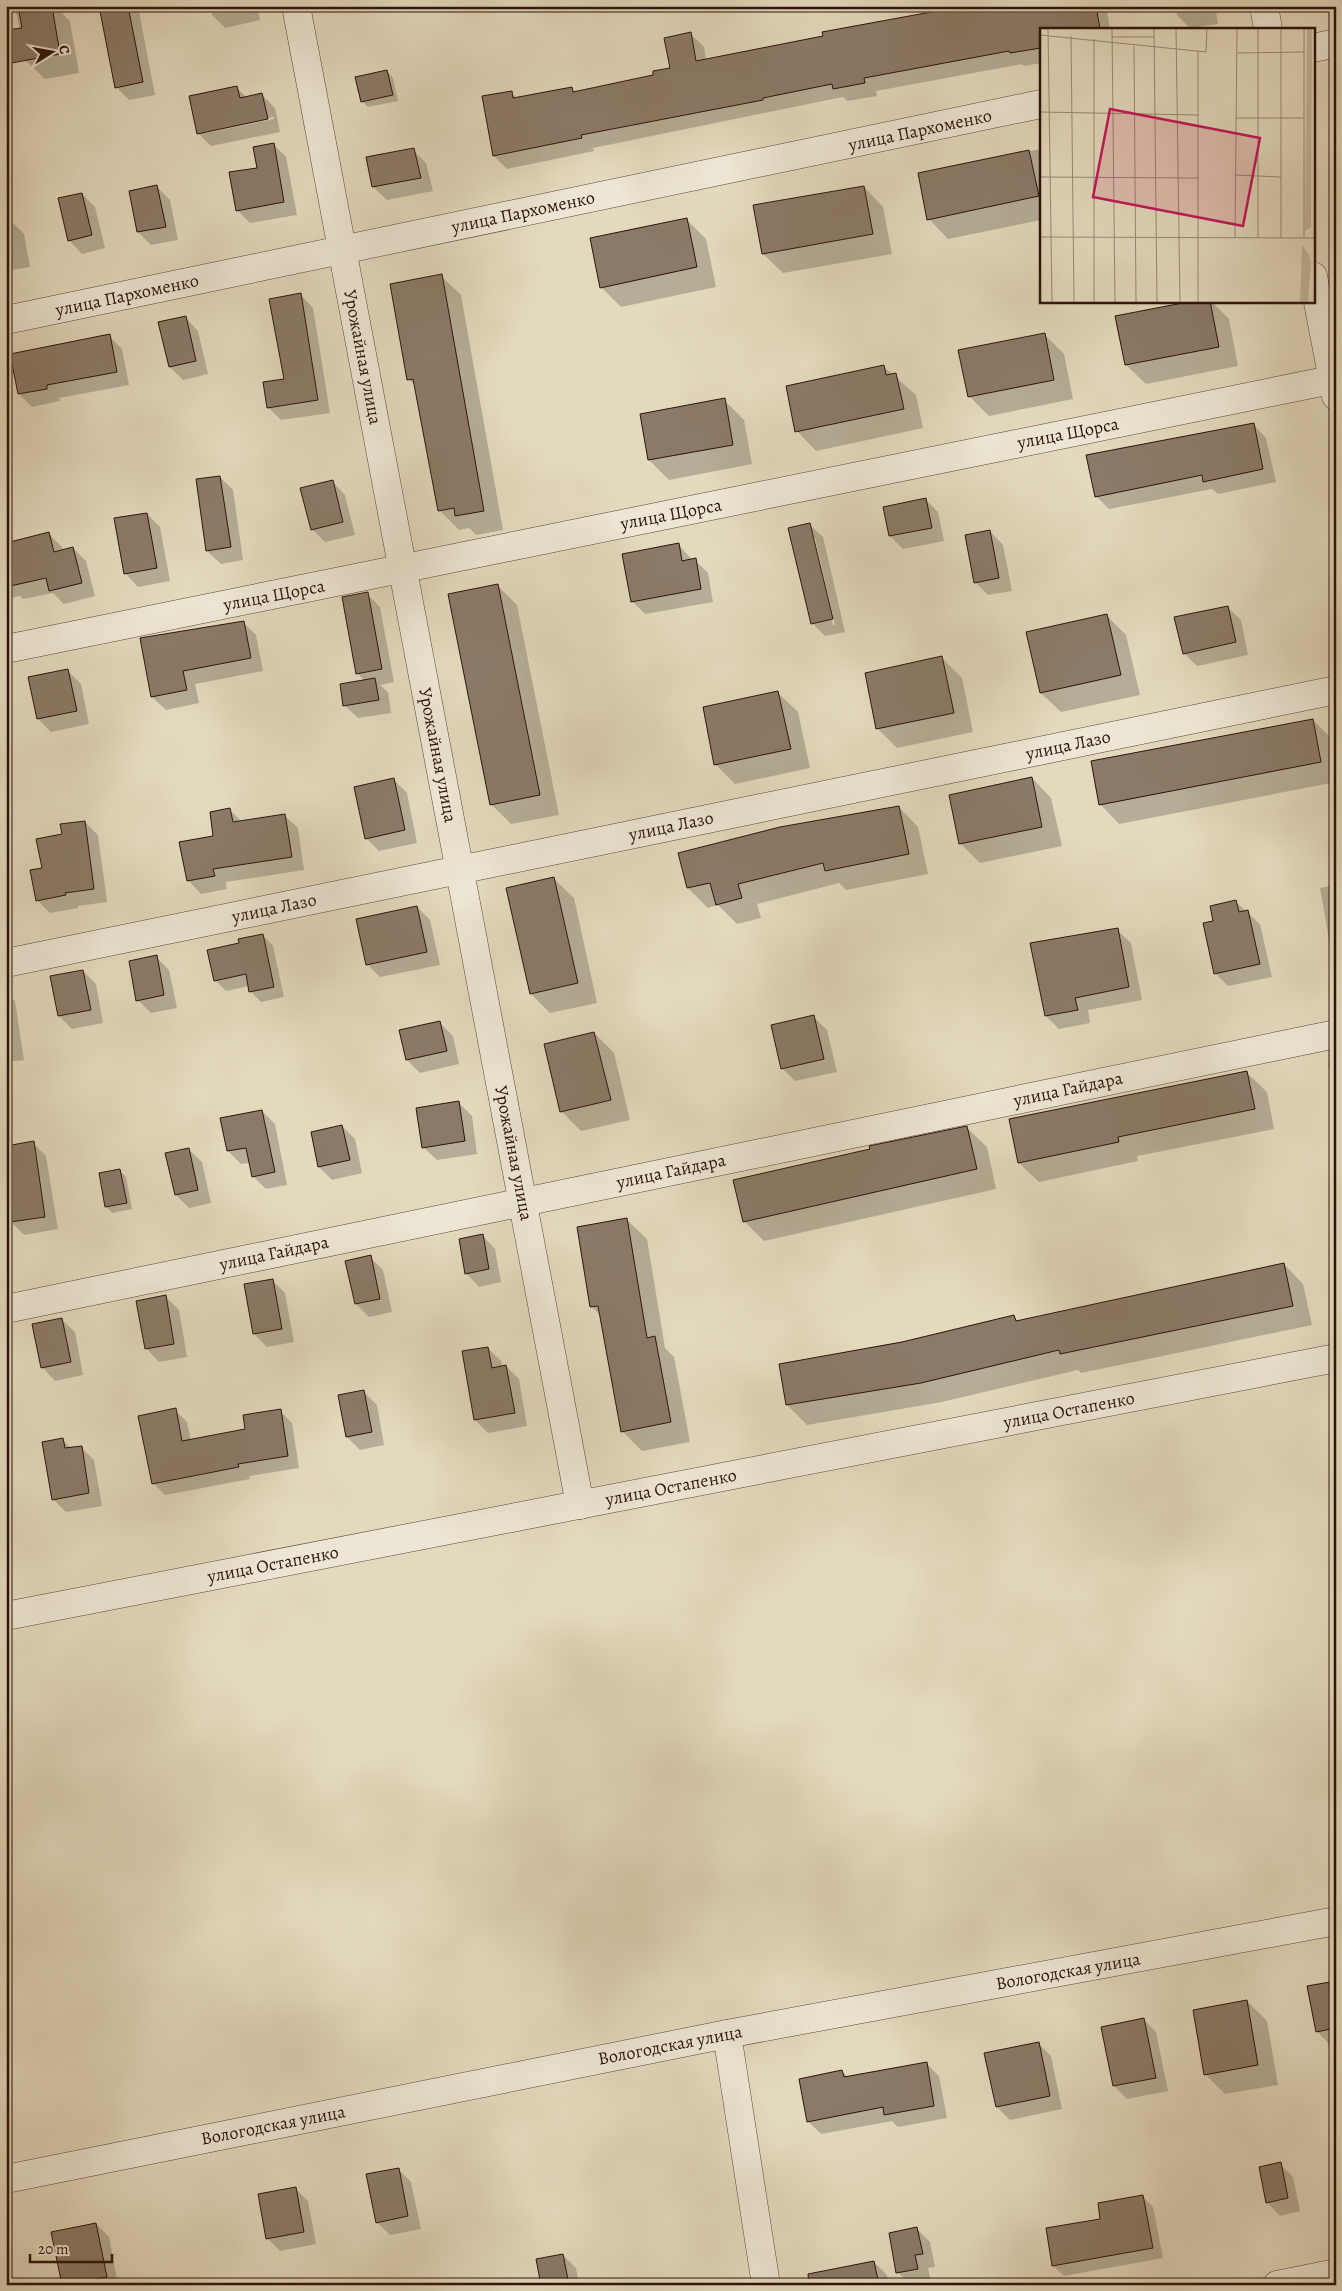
<svg xmlns="http://www.w3.org/2000/svg" width="1342" height="2291" font-family="Alegreya,serif">
  <style>
    .shadow { fill: #0003; fill-rule: evenodd }
    .building { fill: #8b7a68; stroke: #2c130b }
    .lines { fill: none; stroke-linecap: round; stroke-linejoin: round }
    .street-casing { stroke: #5a4438; stroke-width: 29 }
    .street { stroke: #ede6d4; stroke-width: 28 }
    .labels { text-anchor: middle; dominant-baseline: central; stroke-width: 4; stroke-linejoin: round; paint-order: stroke }
    .street-label { font-size: 18px; fill: #2c130b; stroke: #ede6d4 }
    .inset-road { fill: none; stroke: #9a8a76; stroke-width: 1 }
    .view { fill: #c2185b; fill-opacity: 0.15; stroke: #c2185b; stroke-width: 2.5 }
    .inset-edge { fill: none; stroke: #2c130b; stroke-width: 2.5 }
  </style>
  <rect width="100%" height="100%" fill="#e3d9bd"/>
  <filter id="stains"><feTurbulence type="fractalNoise" baseFrequency=".004" numOctaves="4"/><feColorMatrix values="0 0 0 0 .2 0 0 0 0 .09 0 0 0 0 .02 0 0 0 .5 -.17"/></filter>
  <radialGradient id="worn" r=".72"><stop offset=".6" stop-color="#630" stop-opacity="0"/><stop offset="1" stop-color="#630" stop-opacity=".3"/></radialGradient>
  <!-- shadow -->
  <g class="shadow">
    <path d="M23,6H55L70,21L79,73L45,79L25,60L16,11Z"/>
    <path d="M101,6H138L155,95L129,100L116,87Z"/>
    <path d="M210,6H257L260,20L225,28L212,15Z"/>
    <path d="M943,6H1106L1110,29H1041V63L1024,66L1022,64L876,91L877,96L847,101L843,97L593,148L594,151L507,169L494,156L511,92L517,99L572,89L576,92L655,76L671,69L691,34L704,47L706,60L944,11Z"/>
    <path d="M1175,6H1215L1218,24L1190,28L1177,15Z"/>
    <path d="M387,71L393,78L398,101L368,107L362,101Z"/>
    <path d="M237,88L247,98L262,95L275,108L280,132L211,146L198,133ZM274,117V119L206,133V131Z"/>
    <path d="M1336,91V117L1330,92Z"/>
    <path d="M273,144L286,157L297,215L250,223L237,210Z"/>
    <path d="M1041,149V220L948,239L929,219L919,174Z"/>
    <path d="M413,150L426,163L433,191L387,200L373,187L367,158Z"/>
    <path d="M1336,173V185L1333,174Z"/>
    <path d="M157,187L170,200L178,240L151,245L138,232Z"/>
    <path d="M864,187L883,207L892,254L783,273L763,254Z"/>
    <path d="M82,194L95,207L105,248L82,254L69,240Z"/>
    <path d="M687,220L706,239L716,287L621,307L601,287Z"/>
    <path d="M6,221H11L24,234L30,267L6,271Z"/>
    <path d="M441,276L461,295L503,530L476,535L469,528L459,530L439,510L416,386L408,379Z"/>
    <path d="M300,294L313,308L330,413L281,420L268,407L285,380Z"/>
    <path d="M1200,301H1211L1229,319L1238,366L1146,384L1126,365Z"/>
    <path d="M185,317L198,331L208,374L183,380L170,367Z"/>
    <path d="M1044,334L1064,354L1073,399L989,416L969,396Z"/>
    <path d="M109,336L122,349L129,385L59,398L60,401L32,407L19,394Z"/>
    <path d="M883,366L916,395L923,428L816,451L797,431Z"/>
    <path d="M724,400L744,420L752,464L669,480L649,460L641,415Z"/>
    <path d="M1253,424L1266,438L1276,482L1218,494L1212,489L1109,509L1096,496Z"/>
    <path d="M220,477L233,490L243,560L221,564L207,551Z"/>
    <path d="M332,481L345,495L355,535L325,542L312,529Z"/>
    <path d="M925,499L938,512L944,541L903,549L890,536Z"/>
    <path d="M147,514L160,527L170,581L138,587L125,573Z"/>
    <path d="M809,524L823,537L845,632L825,636L812,623ZM812,538H815L835,625H833Z"/>
    <path d="M990,531L1003,545L1012,591L988,595L975,582Z"/>
    <path d="M49,534L62,547L63,551L73,548L86,561L95,596L64,604L53,593L23,599L20,596L6,599V544Z"/>
    <path d="M679,545L692,560H695L708,573L713,602L645,614L632,601Z"/>
    <path d="M497,585L517,605L559,815L511,824L492,805L449,595Z"/>
    <path d="M367,594L380,607L394,682L380,685L388,692L391,713L358,718L344,705L365,681L357,673Z"/>
    <path d="M1227,607L1241,620L1248,655L1197,666L1184,653Z"/>
    <path d="M1107,616L1126,635L1140,695L1061,712L1041,693Z"/>
    <path d="M243,622L256,635L263,671L195,684L199,703L166,710L152,697L142,639Z"/>
    <path d="M942,658L962,678L973,732L897,748L877,728Z"/>
    <path d="M68,671L81,684L89,724L51,732L38,719Z"/>
    <path d="M778,693L798,712L810,768L735,784L715,764Z"/>
    <path d="M1313,720L1333,740L1336,782L1119,824L1100,804Z"/>
    <path d="M1032,778L1051,798L1062,846L980,863L960,843Z"/>
    <path d="M394,780L407,793L417,843L379,851L366,838Z"/>
    <path d="M899,807L918,827L928,874L846,890L839,883L757,904L761,918L737,924L718,905L708,908L688,888L680,854Z"/>
    <path d="M230,810L242,822L284,815L298,828L304,870L226,882L227,889L201,894L188,880Z"/>
    <path d="M85,822L98,835L107,902L78,906V908L50,913L37,900L43,869L63,835Z"/>
    <path d="M554,879L574,898L597,1003L550,1013L531,994Z"/>
    <path d="M1336,885V951L1330,945L1320,888Z"/>
    <path d="M1235,901L1260,924L1272,977L1228,986L1215,973V922Z"/>
    <path d="M417,907L430,920L440,965L380,977L367,964Z"/>
    <path d="M1117,930L1131,943L1142,1000L1088,1010L1090,1023L1059,1029L1046,1016Z"/>
    <path d="M263,935L273,946L284,997L261,1002L251,992L249,986L226,991L216,981Z"/>
    <path d="M156,957L169,970L177,1008L151,1013L138,1000Z"/>
    <path d="M83,971L96,984L103,1023L72,1029L59,1016L52,977Z"/>
    <path d="M6,992L15,1001L24,1060L6,1062Z"/>
    <path d="M814,1017L827,1030L837,1072L795,1081L782,1068Z"/>
    <path d="M440,1023L453,1036L459,1064L420,1073L407,1060Z"/>
    <path d="M594,1033L614,1053L630,1120L581,1131L562,1112L546,1045Z"/>
    <path d="M1336,1062V1101L1328,1063Z"/>
    <path d="M1247,1073L1267,1092L1274,1129L1137,1156L1138,1161L1039,1182L1019,1163Z"/>
    <path d="M459,1103L472,1116L477,1154L437,1160L423,1147Z"/>
    <path d="M262,1111L275,1124L287,1185L266,1189L253,1176L250,1163L241,1164L228,1151L222,1119Z"/>
    <path d="M342,1126L355,1139L362,1173L332,1180L319,1167Z"/>
    <path d="M967,1128L987,1147L996,1189L764,1241L744,1221Z"/>
    <path d="M33,1143L46,1156L58,1229L24,1235L11,1222Z"/>
    <path d="M188,1149L202,1162L211,1203L189,1208L176,1195Z"/>
    <path d="M120,1171L126,1177L132,1209L112,1213L106,1206Z"/>
    <path d="M627,1220L647,1239L665,1348L674,1357L690,1442L642,1451L622,1431L601,1316L591,1306Z"/>
    <path d="M482,1235L495,1249L501,1282L479,1287L466,1273Z"/>
    <path d="M370,1257L383,1270L392,1312L369,1317L356,1304L346,1262Z"/>
    <path d="M1284,1264L1303,1284L1312,1325L1081,1373L1078,1370L942,1402L807,1425L787,1405L780,1365L882,1348L1014,1317L1019,1322Z"/>
    <path d="M272,1280L285,1293L294,1342L267,1347L254,1334Z"/>
    <path d="M166,1297L179,1310L187,1357L159,1362L146,1348Z"/>
    <path d="M61,1319L75,1332L83,1375L55,1381L42,1367Z"/>
    <path d="M488,1348L501,1361L502,1367L506,1366L519,1379L527,1426L488,1433L475,1420Z"/>
    <path d="M364,1392L377,1405L384,1445L360,1450L347,1437Z"/>
    <path d="M175,1410L187,1422L191,1441L246,1430L280,1411L292,1423L299,1468L249,1476L250,1479L165,1495L153,1483Z"/>
    <path d="M63,1440L72,1449L81,1447L94,1460L102,1506L66,1512L53,1499Z"/>
    <path d="M1336,1983V2044L1330,2045L1317,2031Z"/>
    <path d="M1247,2001L1267,2021L1278,2085L1225,2094L1205,2074Z"/>
    <path d="M1143,2019L1156,2032L1168,2091L1127,2099L1114,2086L1102,2028Z"/>
    <path d="M1038,2043L1051,2056L1062,2109L1010,2120L997,2107Z"/>
    <path d="M926,2063L939,2076L947,2118L898,2127L892,2121L821,2134L808,2121L842,2071L848,2077Z"/>
    <path d="M1280,2164L1293,2177L1300,2211L1280,2216L1267,2202Z"/>
    <path d="M398,2169L411,2182L421,2229L390,2235L377,2222Z"/>
    <path d="M295,2188L308,2201L316,2244L280,2251L267,2238Z"/>
    <path d="M1142,2196L1153,2207L1163,2258L1064,2276L1053,2266L1102,2220Z"/>
    <path d="M96,2224L109,2237L118,2285H63Z"/>
    <path d="M917,2229L930,2242L935,2267L928,2268L931,2282L910,2285L898,2272Z"/>
    <path d="M563,2255L576,2268L579,2285H542Z"/>
    <path d="M874,2262L887,2275L889,2285H839Z"/>
  </g>
  <!-- building -->
  <g class="building">
    <path d="M18,6H52L60,54L6,64V30L22,28Z"/>
    <path d="M99,6H128L143,82L115,88Z"/>
    <path d="M941,6H1096L1100,29H1041V48L1010,53L1009,51L864,78L865,83L833,89L832,84L763,98V100L581,135L582,138L493,156L482,96L512,91L513,98L572,87L573,92L653,75V71L670,68L664,38L691,32L696,61L823,36L822,32L942,10Z"/>
    <path d="M387,70L393,95L361,102L355,77Z"/>
    <path d="M237,86L240,98L262,93L268,119L197,134L189,96Z"/>
    <path d="M274,143L284,202L236,211L229,172L257,168L253,147Z"/>
    <path d="M414,148L421,178L372,187L366,157Z"/>
    <path d="M1029,150L1039,196L927,220L918,173Z"/>
    <path d="M157,185L166,227L137,232L129,191Z"/>
    <path d="M864,186L873,234L762,254L753,205Z"/>
    <path d="M82,193L92,235L68,241L58,198Z"/>
    <path d="M687,218L697,267L600,288L590,238Z"/>
    <path d="M442,274L484,511L455,516L454,508L438,511L413,379L407,380L390,284Z"/>
    <path d="M301,293L318,400L267,408L263,382L284,379L269,299Z"/>
    <path d="M1193,301H1210L1219,347L1125,365L1115,316Z"/>
    <path d="M186,316L196,361L169,367L158,322Z"/>
    <path d="M1045,333L1054,380L968,397L958,350Z"/>
    <path d="M110,334L117,372L47,385V389L18,394L10,354Z"/>
    <path d="M884,365L886,375L896,373L904,409L795,432L786,386Z"/>
    <path d="M725,398L733,445L648,460L640,414Z"/>
    <path d="M1254,423L1263,469L1203,482L1202,475L1095,497L1086,455Z"/>
    <path d="M220,476L231,547L206,551L196,479Z"/>
    <path d="M333,480L343,522L311,530L300,488Z"/>
    <path d="M926,498L932,528L889,536L883,507Z"/>
    <path d="M147,513L157,568L124,574L114,518Z"/>
    <path d="M810,523L833,619L811,624L788,528Z"/>
    <path d="M990,530L999,578L974,583L965,535Z"/>
    <path d="M49,532L54,552L73,547L82,583L49,591L46,578L6,587V543Z"/>
    <path d="M679,543L682,561L696,558L701,589L631,602L622,554Z"/>
    <path d="M498,584L540,795L490,805L448,594Z"/>
    <path d="M368,592L382,669L356,674L342,597Z"/>
    <path d="M1228,606L1236,642L1183,654L1174,617Z"/>
    <path d="M1107,614L1121,675L1040,693L1026,632Z"/>
    <path d="M244,621L251,658L183,671L187,690L151,697L140,638Z"/>
    <path d="M942,656L954,713L876,729L865,673Z"/>
    <path d="M68,669L77,711L37,719L28,677Z"/>
    <path d="M375,678L379,700L343,706L340,684Z"/>
    <path d="M778,691L791,749L714,765L703,707Z"/>
    <path d="M1313,719L1321,762L1099,805L1091,761Z"/>
    <path d="M1032,777L1042,827L959,844L949,795Z"/>
    <path d="M394,778L405,830L365,839L354,787Z"/>
    <path d="M899,806L909,854L825,871L823,863L738,884L742,898L716,905L710,883L687,888L678,853L780,827Z"/>
    <path d="M230,808L233,822L285,814L292,857L213,869L215,876L187,881L179,842L213,836L210,812Z"/>
    <path d="M85,821L94,889L65,893L66,895L36,901L30,870L42,868L36,839L62,834L60,824Z"/>
    <path d="M554,877L578,983L530,994L506,888Z"/>
    <path d="M1236,900L1239,912L1248,910L1260,964L1214,974L1203,923L1213,921L1210,906Z"/>
    <path d="M417,906L427,952L366,965L356,919Z"/>
    <path d="M1118,928L1129,987L1075,998L1078,1010L1045,1016L1030,943Z"/>
    <path d="M263,934L274,987L249,992L246,974L214,981L207,950L239,943L238,939Z"/>
    <path d="M157,955L164,995L136,1001L129,961Z"/>
    <path d="M83,970L91,1010L58,1016L50,976Z"/>
    <path d="M814,1015L824,1059L781,1069L771,1025Z"/>
    <path d="M440,1021L447,1051L406,1060L399,1030Z"/>
    <path d="M594,1032L611,1100L560,1112L544,1044Z"/>
    <path d="M1247,1071L1255,1109L1118,1137L1119,1142L1018,1163L1009,1119Z"/>
    <path d="M459,1101L465,1141L422,1148L416,1108Z"/>
    <path d="M262,1110L275,1172L252,1177L246,1148L227,1151L220,1118Z"/>
    <path d="M342,1125L350,1160L318,1167L311,1132Z"/>
    <path d="M967,1126L977,1169L743,1222L733,1180L870,1149L869,1146Z"/>
    <path d="M34,1141L45,1217L10,1222L6,1198V1146Z"/>
    <path d="M189,1148L198,1190L175,1195L165,1153Z"/>
    <path d="M120,1169L127,1203L105,1207L99,1173Z"/>
    <path d="M627,1218L647,1338L655,1336L671,1422L621,1432L598,1306L590,1307L577,1227Z"/>
    <path d="M483,1234L489,1269L465,1274L459,1239Z"/>
    <path d="M371,1255L380,1299L355,1304L345,1261Z"/>
    <path d="M1284,1263L1293,1306L1060,1354L1059,1350L921,1383L786,1405L779,1364L902,1342L1014,1315L1016,1321Z"/>
    <path d="M273,1279L282,1329L253,1334L244,1284Z"/>
    <path d="M166,1295L174,1344L145,1349L136,1301Z"/>
    <path d="M62,1318L71,1362L41,1368L32,1324Z"/>
    <path d="M488,1347L492,1368L506,1365L515,1413L474,1420L462,1351Z"/>
    <path d="M364,1390L372,1432L346,1437L338,1395Z"/>
    <path d="M176,1408L182,1441L245,1429L243,1415L281,1409L288,1456L238,1464L239,1467L152,1484L138,1416Z"/>
    <path d="M63,1438L65,1448L82,1446L89,1493L52,1500L42,1442Z"/>
    <path d="M1336,1981V2028L1316,2032L1307,1986Z"/>
    <path d="M1247,2000L1258,2065L1204,2075L1193,2010Z"/>
    <path d="M1144,2018L1156,2078L1113,2086L1101,2027Z"/>
    <path d="M1039,2042L1050,2096L996,2107L984,2053Z"/>
    <path d="M927,2062L934,2106L884,2115L883,2107L807,2122L799,2079L842,2070L844,2077Z"/>
    <path d="M1281,2162L1288,2198L1266,2203L1259,2167Z"/>
    <path d="M399,2168L408,2216L376,2223L366,2174Z"/>
    <path d="M296,2187L304,2232L266,2239L258,2194Z"/>
    <path d="M1143,2195L1153,2248L1052,2266L1046,2228L1100,2219L1098,2203Z"/>
    <path d="M96,2223L107,2277L62,2285L51,2232Z"/>
    <path d="M917,2227L923,2254L915,2255L918,2269L896,2273L889,2233Z"/>
    <path d="M563,2254L569,2285H541L536,2259Z"/>
    <path d="M874,2261L879,2285H809L808,2274Z"/>
  </g>
  <g class="lines">
    <defs>
      <g id="street">
        <path d="M296,6L580,1505"/>
        <path d="M1264,6L1268,29"/>
        <path d="M1313,48L1336,43"/>
        <path d="M1313,276L1336,396"/>
        <path d="M6,320L1041,104"/>
        <path d="M6,649L1336,379"/>
        <path d="M6,963L1336,690"/>
        <path d="M6,1309L1336,1034"/>
        <path d="M6,1616L1336,1358"/>
        <path d="M727,2034L766,2285"/>
        <path d="M6,2179L727,2034L1336,1921"/>
        <path d="M1277,2285L1336,2273"/>
      </g>
    </defs>
    <!-- street casing -->
    <use href="#street" class="street-casing"/>
    <!-- street -->
    <use href="#street" class="street"/>
  </g>
  <g class="labels">
    <!-- street labels -->
    <g class="street-label">
      <text transform="translate(920 130) rotate(-12)">улица Пархоменко</text>
      <text transform="translate(523 212) rotate(-12)">улица Пархоменко</text>
      <text transform="translate(127 295) rotate(-12)">улица Пархоменко</text>
      <text transform="translate(363 357) rotate(79)">Урожайная улица</text>
      <text transform="translate(1068 433) rotate(-11)">улица Щорса</text>
      <text transform="translate(671 514) rotate(-11)">улица Щорса</text>
      <text transform="translate(274 595) rotate(-11)">улица Щорса</text>
      <text transform="translate(1068 745) rotate(-12)">улица Лазо</text>
      <text transform="translate(438 755) rotate(79)">Урожайная улица</text>
      <text transform="translate(671 826) rotate(-12)">улица Лазо</text>
      <text transform="translate(274 908) rotate(-12)">улица Лазо</text>
      <text transform="translate(1068 1089) rotate(-12)">улица Гайдара</text>
      <text transform="translate(514 1153) rotate(79)">Урожайная улица</text>
      <text transform="translate(671 1171) rotate(-12)">улица Гайдара</text>
      <text transform="translate(274 1253) rotate(-12)">улица Гайдара</text>
      <text transform="translate(1069 1410) rotate(-11)">улица Остапенко</text>
      <text transform="translate(671 1487) rotate(-11)">улица Остапенко</text>
      <text transform="translate(273 1564) rotate(-11)">улица Остапенко</text>
      <text transform="translate(1068 1971) rotate(-10)">Вологодская улица</text>
      <text transform="translate(670 2045) rotate(-11)">Вологодская улица</text>
      <text transform="translate(273 2125) rotate(-11)">Вологодская улица</text>
    </g>
  </g>
  <!-- overview -->
  <g transform="translate(1040 28)">
    <rect width="275" height="275" fill="#e3d9bd"/>
    <path d="M267,0H272L271,199L265,203ZM262,217L269,227L271,236L268,275H260Z" fill="#c4b79f"/>
    <path class="inset-road" d="M8,0L12,275M72,0L75,275M114,0L117,275M136,0L140,275M218,0V210M264,0V210M0,7L166,24L167,0M31,8L34,275M72,9H114M94,18L96,275M158,23V275M197,25L264,24M0,84L159,87M196,90H263M195,147L241,149M0,149L159,150M0,209L275,210M195,210L197,0M241,210V0M54,275V11"/>
    <path class="view" d="M70,81L220,110L203,198L53,169Z"/>
    <rect width="275" height="275" class="inset-edge"/>
  </g>
  <!-- margin -->
  <rect width="1342" height="2291" fill="none" stroke="#e3d9bd" stroke-width="25"/>
  <rect x="8" y="8" width="1327" height="2276" fill="none" stroke="#2c130b" stroke-width="2.5"/>
  <rect x="12" y="12" width="1317" height="2266" fill="none" stroke="#2c130b"/>
  <!-- north arrow -->
  <g transform="translate(52 52) rotate(79)" stroke="#ede6d4" stroke-width="4" paint-order="stroke">
  <path d="M0-4L9 19L0 12L-9 19Z" fill="#2c130b"/>
  <text y="-8" font-size="14" font-weight="bold" text-anchor="middle" fill="#2c130b">С</text>
  </g>
  <!-- scale -->
  <path d="M30 2254v8h82v-8" fill="none" stroke="#2c130b" stroke-width="2.5"/>
  <text x="38" y="2254" font-size="15" fill="#2c130b" stroke="#ede6d4" stroke-width="4" paint-order="stroke">20 m</text>
  <rect width="100%" height="100%" filter="url(#stains)"/>
  <rect width="100%" height="100%" fill="url(#worn)"/>
</svg>
